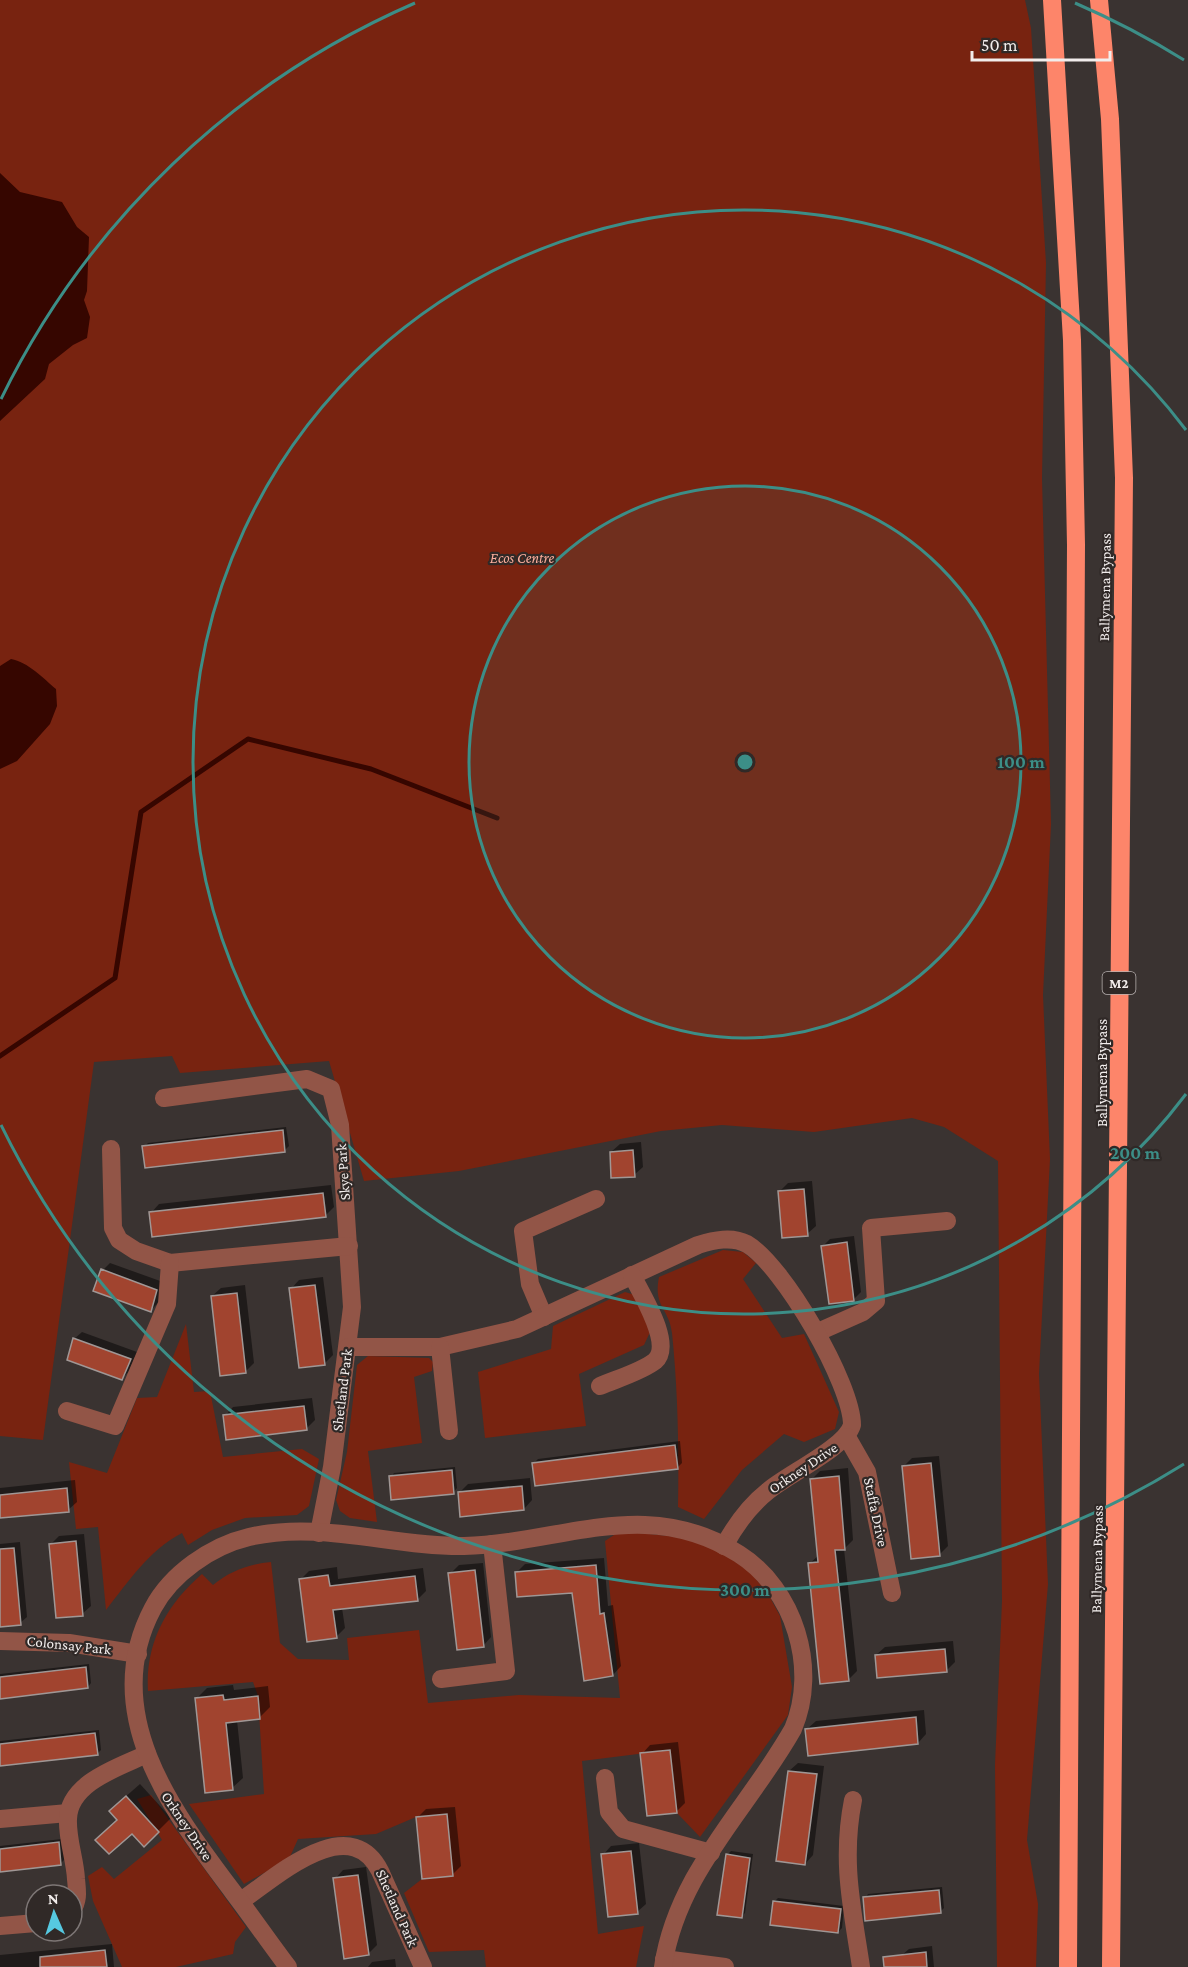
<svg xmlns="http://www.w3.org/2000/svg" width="1188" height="1967" font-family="'Crimson Pro',serif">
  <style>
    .green { fill: #782310 }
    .water { fill: #360600 }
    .shadow { fill: #0007 }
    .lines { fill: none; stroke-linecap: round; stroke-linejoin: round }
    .stream { stroke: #360600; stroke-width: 5 }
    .building { fill: #a1442f; stroke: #a09795; stroke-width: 1.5 }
    .street { stroke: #925547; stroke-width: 18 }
    .highway { stroke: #fd856a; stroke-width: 18 }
    .ring { fill: none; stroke: #3c8e87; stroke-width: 3 }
    .labels { text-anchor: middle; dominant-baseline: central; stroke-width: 4.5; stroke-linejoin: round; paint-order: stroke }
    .shield { fill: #302927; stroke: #b8b2b1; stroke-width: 1.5 }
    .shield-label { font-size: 14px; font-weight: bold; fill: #f2edec }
    .park-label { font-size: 15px; font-style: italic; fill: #fcae9c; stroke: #302927 }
    .street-label { font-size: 15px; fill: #f2edec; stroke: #302927 }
    .centre { fill: #3c8e87; stroke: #302927; stroke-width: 3 }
    .ring-label { font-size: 18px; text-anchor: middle; font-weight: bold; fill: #3c8e87; stroke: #302927; stroke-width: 4.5; stroke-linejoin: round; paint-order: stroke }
  </style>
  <rect width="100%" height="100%" fill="#3a3331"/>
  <!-- green -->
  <g class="green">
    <path d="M0,0H1025L1031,28L1046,263L1042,478L1051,824L1043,995L1050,1159L1039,1374L1048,1584L1027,1840L1038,1904L1036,1967H997L995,1765L1002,1601L998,1161L944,1127L912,1118L814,1132L722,1125L661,1131L459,1171L364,1181L329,1061L180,1073L172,1056L94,1062L43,1440L0,1436Z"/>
    <path d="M723,1250L743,1252L756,1263L743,1279L782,1338L804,1334L839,1412L835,1429L804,1442L784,1434L742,1470L704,1519L678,1507C679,1449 678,1391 672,1333C669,1308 653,1307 659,1277Z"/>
    <path d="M625,1292L635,1295L651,1330L644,1345L579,1374L586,1426L485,1438L478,1372L551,1349L553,1326Z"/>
    <path d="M186,1324L194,1392L210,1391L223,1457L302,1449L319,1459L309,1506L297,1515L245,1518L212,1530L188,1545L182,1533C148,1551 129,1581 106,1610L98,1527L76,1529L69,1462L107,1473L137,1398L157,1397Z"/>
    <path d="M368,1356L429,1358L433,1362L432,1371L414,1377L422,1443L368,1451L377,1522L350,1518L340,1511L336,1500L347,1452L357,1365Z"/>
    <path d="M620,1531L688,1538L721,1552L749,1571L767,1592L780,1616L792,1687L788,1715L700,1837L677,1813L670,1750L582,1761L598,1934L644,1926L636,1967H486L484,1950L429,1952L404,1893L422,1879L453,1876L447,1814L416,1817L376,1834L298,1839L289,1859L244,1884L189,1804L264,1794L258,1696L253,1682L148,1691C145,1643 167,1604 202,1574L213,1585C230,1571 249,1564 271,1562L280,1643L298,1659L349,1660L347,1638L419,1630L428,1703L519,1695L620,1698L605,1541Z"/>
    <path d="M151,1795L246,1927L235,1942L233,1954L176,1967H122L93,1901L88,1876L102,1867L114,1879L162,1840L137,1799Z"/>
  </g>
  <!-- water -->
  <g class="water">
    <path d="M0,173L20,192L62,202L77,227L89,237L87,291L84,300L90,317L87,338L73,345L49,364L45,379L0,421Z"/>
    <path d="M11,659C28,662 43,678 56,689L57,706L50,724L17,761L0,769V666Z"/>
  </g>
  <!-- shadow -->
  <g class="shadow">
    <path d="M286,1127L289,1146L285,1150L144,1147L148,1143Z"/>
    <path d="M641,1142L643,1167L634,1175L611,1152L620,1144Z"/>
    <path d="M812,1181L816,1226L807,1234L779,1192L788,1183Z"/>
    <path d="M331,1185L334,1207L325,1216L151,1213L159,1204Z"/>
    <path d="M854,1236L861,1292L853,1300L823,1246L830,1239Z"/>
    <path d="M110,1263L163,1282L158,1303L151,1310L103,1270Z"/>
    <path d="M323,1277L333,1355L324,1364L291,1289L299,1280Z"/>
    <path d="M245,1285L254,1363L246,1371L212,1296L221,1288Z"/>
    <path d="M82,1332L137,1352L129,1371L122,1379L67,1359L74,1339Z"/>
    <path d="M312,1398L315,1420L306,1429L225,1416L233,1407Z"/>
    <path d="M680,1441L682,1463L677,1468L534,1463L538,1459Z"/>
    <path d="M939,1456L948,1546L939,1555L903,1467L912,1458Z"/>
    <path d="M455,1467L457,1488L454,1492L391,1477L394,1473Z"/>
    <path d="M848,1468L853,1540L844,1549L857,1671L848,1680L809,1564L819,1555L812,1479L820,1471Z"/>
    <path d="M530,1478L532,1500L524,1509L459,1493L468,1484Z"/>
    <path d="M75,1480L77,1502L68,1510L0,1517V1488Z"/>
    <path d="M84,1534L91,1606L82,1614L50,1545L59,1536Z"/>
    <path d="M20,1542L27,1617L20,1623L0,1625V1544Z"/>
    <path d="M604,1558L608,1606L613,1605L621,1666L613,1675L573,1591L517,1572L525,1564Z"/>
    <path d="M483,1563L491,1637L483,1646L450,1574L459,1565Z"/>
    <path d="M337,1567L338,1579L423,1568L426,1591L417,1600L342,1608L345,1628L336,1637L300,1580L309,1571Z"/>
    <path d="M953,1641L955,1662L946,1671L876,1655L885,1647Z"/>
    <path d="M89,1664L91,1683L88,1687L0,1697V1674Z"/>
    <path d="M233,1685L234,1690L268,1686L270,1707L260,1717L237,1720L243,1778L232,1788L196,1699L207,1688Z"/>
    <path d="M924,1710L926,1734L918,1743L807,1729L816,1721Z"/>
    <path d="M99,1730L101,1750L97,1754L0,1765V1741Z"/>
    <path d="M678,1742L685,1803L676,1812L642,1754L650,1745Z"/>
    <path d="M798,1763L824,1766L813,1855L805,1864L789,1771Z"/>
    <path d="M140,1784L171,1818L144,1845L124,1798Z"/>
    <path d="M455,1807L461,1866L452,1875L417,1818L426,1809Z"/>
    <path d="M62,1839L65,1859L61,1863L0,1870V1846Z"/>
    <path d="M639,1843L646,1904L637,1912L603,1855L611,1846Z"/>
    <path d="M731,1851L753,1854L745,1913L741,1917L727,1855Z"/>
    <path d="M366,1867L377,1945L368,1954L335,1879L343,1870Z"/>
    <path d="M942,1887L944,1908L940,1912L865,1898L868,1894Z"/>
    <path d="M778,1898L844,1906L842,1928L838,1932L774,1902Z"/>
    <path d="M112,1944L114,1967H0V1955Z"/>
    <path d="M932,1946L934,1967H904L902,1955L909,1949Z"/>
    <path d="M395,1959L396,1967H368L372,1962Z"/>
  </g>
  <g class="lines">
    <!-- stream -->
    <path class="stream" d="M0,1056L115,978L141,812L248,739L371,769L497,818"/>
  </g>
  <!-- building -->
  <g class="building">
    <path d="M283,1130L285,1152L145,1168L142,1146Z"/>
    <path d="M633,1150L635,1177L611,1178L610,1152Z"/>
    <path d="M804,1189L808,1236L782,1238L778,1191Z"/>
    <path d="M323,1193L326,1217L152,1237L149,1212Z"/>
    <path d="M847,1242L854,1301L829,1304L821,1246Z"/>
    <path d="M101,1269L157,1290L151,1312L93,1291Z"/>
    <path d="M315,1285L325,1365L299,1368L289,1288Z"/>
    <path d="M237,1293L246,1373L220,1376L211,1296Z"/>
    <path d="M73,1338L131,1359L122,1380L67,1360Z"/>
    <path d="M304,1406L307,1430L226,1440L223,1415Z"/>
    <path d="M675,1445L678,1469L535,1486L532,1463Z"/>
    <path d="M931,1463L940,1556L911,1559L902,1466Z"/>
    <path d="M452,1470L454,1494L391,1500L389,1476Z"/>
    <path d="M839,1476L845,1550H835L849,1681L820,1684L808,1563L818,1562L810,1479Z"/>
    <path d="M522,1486L524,1510L460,1517L458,1492Z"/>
    <path d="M67,1488L69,1512L0,1518V1495Z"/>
    <path d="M76,1541L83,1616L56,1618L49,1544Z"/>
    <path d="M14,1548L21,1625L0,1627V1549Z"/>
    <path d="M596,1565L600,1614L604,1613L613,1676L584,1681L572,1593L517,1597L515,1572Z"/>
    <path d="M475,1570L484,1647L457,1650L448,1573Z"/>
    <path d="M328,1575L330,1586L415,1576L418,1601L333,1610L337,1638L307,1642L299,1579Z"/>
    <path d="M945,1649L947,1672L877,1678L875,1655Z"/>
    <path d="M86,1667L88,1688L0,1699V1677Z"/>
    <path d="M223,1695L224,1700L258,1696L260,1719L226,1723L233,1790L205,1793L195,1698Z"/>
    <path d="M916,1717L918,1744L808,1756L805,1729Z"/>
    <path d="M95,1733L98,1755L0,1766V1744Z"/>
    <path d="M670,1750L677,1813L647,1816L640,1753Z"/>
    <path d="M788,1771L817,1774L805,1865L776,1861Z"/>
    <path d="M126,1796L159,1832L144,1847L132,1834L109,1854L95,1840L117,1820L109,1811Z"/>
    <path d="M447,1814L453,1876L422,1879L416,1817Z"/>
    <path d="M59,1842L61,1865L0,1872V1849Z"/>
    <path d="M631,1851L638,1914L608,1917L601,1854Z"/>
    <path d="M726,1854L750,1858L742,1918L717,1915Z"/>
    <path d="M358,1875L369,1955L344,1959L333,1878Z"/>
    <path d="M939,1890L941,1913L865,1921L863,1897Z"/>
    <path d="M773,1901L841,1909L838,1933L770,1925Z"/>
    <path d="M105,1950L107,1967H40V1957Z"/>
    <path d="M926,1952L927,1967H884L883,1957Z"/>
  </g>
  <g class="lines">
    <!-- street -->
    <g class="street">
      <path d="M164,1098L307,1079L331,1089L340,1125L352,1307L332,1467L319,1533"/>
      <path d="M111,1149L113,1228L119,1240L136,1251L170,1263L349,1246"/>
      <path d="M544,1317L530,1284L523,1231L596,1199"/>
      <path d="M818,1332L863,1312L876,1301L871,1228L947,1221"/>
      <path d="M348,1347H440L517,1329L698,1245C714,1240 732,1236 747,1244C783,1265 852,1384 852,1425C846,1447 788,1474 768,1491C749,1506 736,1524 724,1546"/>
      <path d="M440,1347L449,1431"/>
      <path d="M600,1386C616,1379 641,1372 655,1361C674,1344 640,1292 632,1275"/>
      <path d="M67,1411L115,1426L167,1304L170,1263"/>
      <path d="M847,1437L867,1472L892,1593"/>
      <path d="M0,1641L69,1643L138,1654"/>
      <path d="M441,1679L506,1671L492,1544"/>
      <path d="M605,1778L609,1812L623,1829L711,1853"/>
      <path d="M853,1800C841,1861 852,1907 861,1967"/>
      <path d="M0,1819L68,1813"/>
      <path d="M241,1901C276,1877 349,1810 380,1871L423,1967"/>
      <path d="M72,1910C79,1900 77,1890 76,1879C75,1859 67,1839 68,1819C69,1782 120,1767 147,1754"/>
      <path d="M0,1926L36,1923"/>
      <path d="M664,1959L725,1967"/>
      <path d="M288,1967C269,1942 252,1917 233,1892C173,1812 97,1713 153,1608C171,1574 211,1546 249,1537C319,1520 393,1547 464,1546C564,1543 646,1495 739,1554C794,1589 819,1668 793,1729C748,1809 677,1872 663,1967"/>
    </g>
    <!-- highway -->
    <g class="highway">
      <path d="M1052,0L1072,340L1076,545L1068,1967"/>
      <path d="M1099,0L1110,119L1124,478L1111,1967"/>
    </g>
  </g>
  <!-- distance rings -->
  <circle cx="745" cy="762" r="276" fill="#3c8e87" fill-opacity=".12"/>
  <g class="ring">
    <circle cx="745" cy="762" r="276"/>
    <path d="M1186 1094A552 552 0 1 1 1186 430"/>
    <path d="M1184 1464A828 828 0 0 1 1 1125M1 399A828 828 0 0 1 415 3M1075 3A828 828 0 0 1 1184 60"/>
  </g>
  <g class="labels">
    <!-- shield labels -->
    <rect class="shield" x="1102.5" y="972" width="33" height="22" rx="4.5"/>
    <g class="shield-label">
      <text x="1119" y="983">M2</text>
    </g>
    <!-- park labels -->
    <g class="park-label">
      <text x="522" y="558">Ecos Centre</text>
    </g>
    <!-- street labels -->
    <g class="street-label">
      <text transform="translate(1105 587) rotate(-89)">Ballymena Bypass</text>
      <text transform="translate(1102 1073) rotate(-90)">Ballymena Bypass</text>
      <text transform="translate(343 1172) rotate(-94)">Skye Park</text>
      <text transform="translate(342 1390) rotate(-83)">Shetland Park</text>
      <text transform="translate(803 1468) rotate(-34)">Orkney Drive</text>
      <text transform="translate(876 1512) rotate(78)">Staffa Drive</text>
      <text transform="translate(1097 1559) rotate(-89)">Ballymena Bypass</text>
      <text transform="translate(69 1645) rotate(6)">Colonsay Park</text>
      <text transform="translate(187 1826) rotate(56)">Orkney Drive</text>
      <text transform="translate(397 1908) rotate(66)">Shetland Park</text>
    </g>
  </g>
  <circle cx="745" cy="762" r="9" class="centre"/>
  <g class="ring-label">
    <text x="1021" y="768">100 m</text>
    <text x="1135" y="1159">200 m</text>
    <text x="745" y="1596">300 m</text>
  </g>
  <!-- north arrow -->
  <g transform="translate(54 1913) rotate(357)"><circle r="28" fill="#302927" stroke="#7e7776" stroke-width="1.5"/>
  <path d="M0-4.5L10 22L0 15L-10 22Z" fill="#56c9e1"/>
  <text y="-9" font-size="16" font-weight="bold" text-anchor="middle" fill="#f2edec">N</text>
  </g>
  <!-- scale -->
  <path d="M972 51v9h138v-9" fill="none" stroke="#f2edec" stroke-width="3"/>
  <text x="981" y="51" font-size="18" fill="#f2edec" stroke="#302927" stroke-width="4.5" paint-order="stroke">50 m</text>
</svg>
